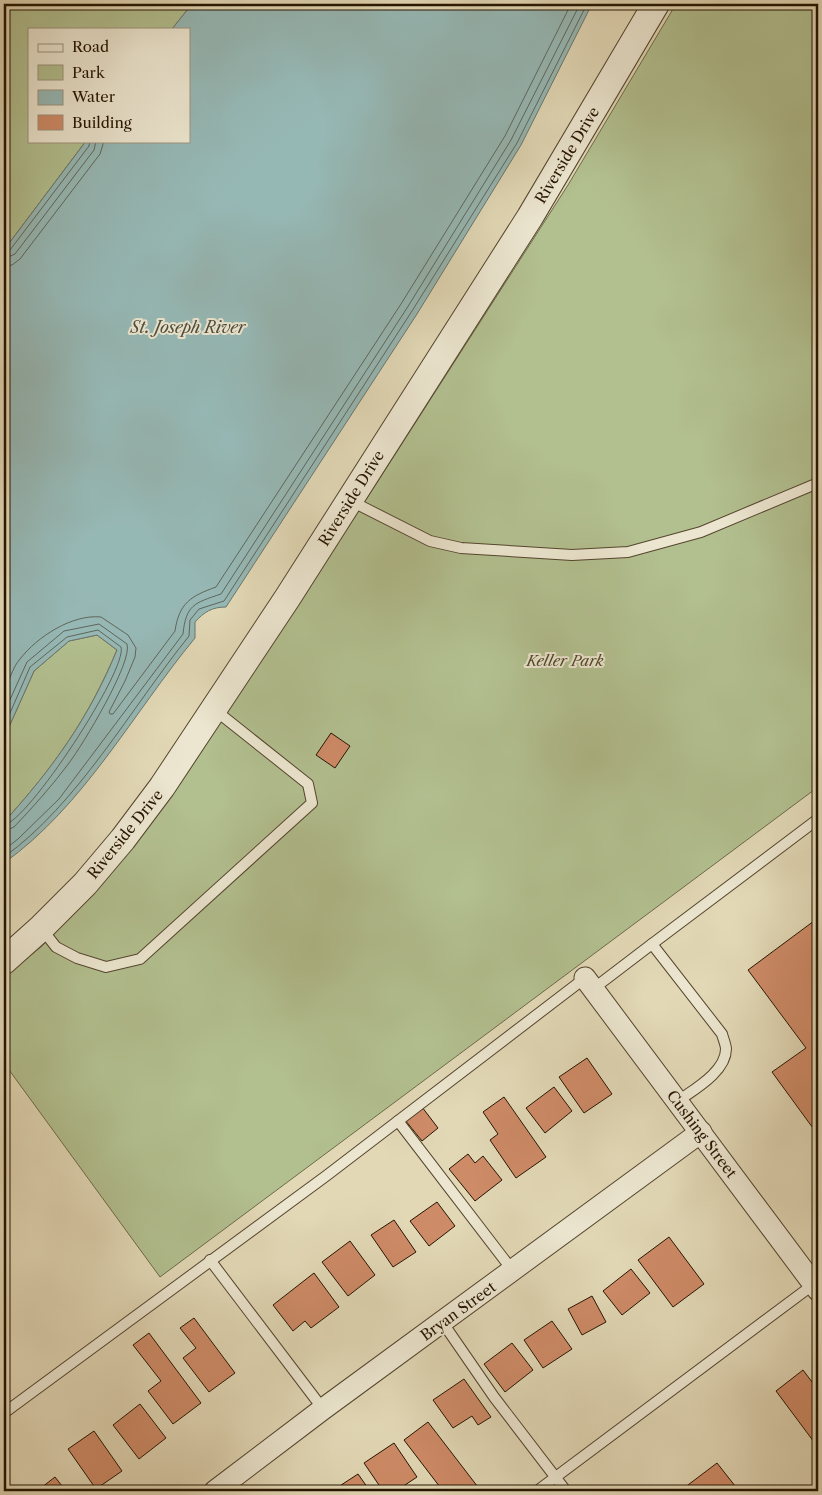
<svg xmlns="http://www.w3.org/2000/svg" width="822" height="1495" font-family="'Libre Caslon Text',serif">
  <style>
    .green { fill: #b2bf8f; stroke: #6c6a48 }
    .water { fill: #96b8b5; stroke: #69766d }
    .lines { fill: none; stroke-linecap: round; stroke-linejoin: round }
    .shore { stroke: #5e665a; stroke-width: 1 }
    .building { fill: #ce8b67; stroke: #251400 }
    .service-casing { stroke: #54452e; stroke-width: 12 }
    .minor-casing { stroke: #54452e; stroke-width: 23 }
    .tertiary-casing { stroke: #54452e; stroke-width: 28 }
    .service { stroke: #ece6d0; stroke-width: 10 }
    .minor { stroke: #ece6d0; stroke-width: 21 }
    .tertiary { stroke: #ece6d0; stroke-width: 26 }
    .labels { text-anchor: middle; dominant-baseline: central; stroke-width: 4; stroke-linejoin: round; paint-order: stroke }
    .street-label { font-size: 15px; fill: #251400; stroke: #ece6d0 }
    .park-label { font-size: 15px; font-style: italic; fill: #4f472b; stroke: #ece6d0 }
    .water-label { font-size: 16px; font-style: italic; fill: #4d4d3f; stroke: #ece6d0 }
  </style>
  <rect width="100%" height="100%" fill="#e2d8b6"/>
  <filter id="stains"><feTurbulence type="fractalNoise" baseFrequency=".004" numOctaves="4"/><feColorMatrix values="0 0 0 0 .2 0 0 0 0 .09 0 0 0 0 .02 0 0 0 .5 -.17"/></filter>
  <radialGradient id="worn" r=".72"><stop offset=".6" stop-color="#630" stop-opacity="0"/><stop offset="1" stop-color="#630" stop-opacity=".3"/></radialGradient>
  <!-- green -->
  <g class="green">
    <path d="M4,4H192L172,29H29V141H86L4,250Z"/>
    <path d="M676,4H818V787L160,1277L4,1063V977L42,946L100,887L148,828L369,495L568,185Z"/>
    <path d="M97,635L117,650C88,719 54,767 4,822V738L34,671L69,641Z"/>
  </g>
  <!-- water -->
  <path class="water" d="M192,4H592L521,145L417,314L226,607C212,607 204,612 195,622V638C133,713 84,806 4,863V822C53,768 89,718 117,650L97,635L69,641L34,671L4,738V250L86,141H189V29H172Z"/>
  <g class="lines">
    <!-- shore -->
    <g class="shore">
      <path d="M4,252L10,250L89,146L90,141"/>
      <path d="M4,259L15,254L94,150L96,141"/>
      <path d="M4,266L12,265L20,259L100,154L104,141"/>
      <path d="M4,695C8,684 12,668 20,659C37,637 72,614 101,617L128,635L136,648L135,657L125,681L109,712L110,714H113L175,631C179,603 191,596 216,587L401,304L505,136L571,4"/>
      <path d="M4,713L27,662L64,631L99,624L127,644C133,662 82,746 69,763C52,786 33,807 14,827L4,831"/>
      <path d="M4,727L30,667L67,637L98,630L121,647C128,669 27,823 4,825"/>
      <path d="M4,850L18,839L59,799L183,634C186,605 194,603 221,594L407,308L511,140L580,4"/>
      <path d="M4,857C78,804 131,708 189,636L190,620L199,609L224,601L412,311L517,143L587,4"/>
    </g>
  </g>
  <!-- building -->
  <g class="building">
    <path d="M331,733L350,746L335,768L316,755Z"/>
    <path d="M818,918V1135L772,1072L806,1048L748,970Z"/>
    <path d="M587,1058L612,1094L584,1113L559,1077Z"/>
    <path d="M554,1087L572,1111L545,1133L526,1108Z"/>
    <path d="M504,1097L546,1157L516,1178L490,1140L498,1134L483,1112Z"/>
    <path d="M422,1107L438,1128L422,1141L405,1120Z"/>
    <path d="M468,1154L475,1163L483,1156L502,1180L475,1201L449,1169Z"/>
    <path d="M437,1202L455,1226L429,1246L410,1221Z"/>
    <path d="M394,1220L416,1252L393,1267L371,1235Z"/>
    <path d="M669,1237L704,1284L673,1307L638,1260Z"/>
    <path d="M350,1241L375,1275L348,1296L322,1262Z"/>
    <path d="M631,1269L650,1293L622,1315L603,1291Z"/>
    <path d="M314,1273L339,1307L311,1328L305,1321L293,1331L273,1305Z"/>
    <path d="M592,1296L606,1322L582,1335L568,1309Z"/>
    <path d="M194,1318L235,1373L209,1392L183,1358L196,1348L180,1328Z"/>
    <path d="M552,1321L572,1349L543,1368L524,1340Z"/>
    <path d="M149,1333L201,1403L173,1424L148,1391L161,1381L133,1345Z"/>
    <path d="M512,1343L533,1370L505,1392L484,1364Z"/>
    <path d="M803,1370L818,1390V1439L814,1442L776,1391Z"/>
    <path d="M464,1379L491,1417L478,1425L472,1416L453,1428L433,1400Z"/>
    <path d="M140,1404L166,1438L139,1459L113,1425Z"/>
    <path d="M428,1422L481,1491H443L404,1440Z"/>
    <path d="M94,1431L122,1471L96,1489L68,1449Z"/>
    <path d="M394,1443L417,1477L396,1491H383L364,1463Z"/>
    <path d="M717,1463L739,1491H680Z"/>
    <path d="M358,1474L370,1491H332Z"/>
    <path d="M55,1477L66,1491H37Z"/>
  </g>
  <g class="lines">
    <defs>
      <g id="service">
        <path d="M351,501L430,541L461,548L572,555L628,552L701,532L818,483"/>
        <path d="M42,929L56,947L77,958L106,967L140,959L312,803L308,784L215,710"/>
        <path d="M652,944L818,819"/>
        <path d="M593,989L652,944L722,1034C723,1038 726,1045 726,1049C726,1072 693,1090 678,1101"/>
        <path d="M398,1121L513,1271"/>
        <path d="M210,1260L323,1409"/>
        <path d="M443,1323L494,1397L566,1491"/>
        <path d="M4,1413L326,1176L585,978"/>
        <path d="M537,1491L814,1284"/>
      </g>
      <g id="minor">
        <path d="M585,978L818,1290"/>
        <path d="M215,1491L323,1409L701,1132"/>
      </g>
      <path id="tertiary" d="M4,961L41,928L85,884L123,839L162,787L288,597L530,217L656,4"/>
    </defs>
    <!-- service casing -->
    <use href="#service" class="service-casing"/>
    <!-- minor casing -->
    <use href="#minor" class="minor-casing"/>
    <!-- tertiary casing -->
    <use href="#tertiary" class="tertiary-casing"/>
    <!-- service -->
    <use href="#service" class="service"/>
    <!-- minor -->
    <use href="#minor" class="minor"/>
    <!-- tertiary -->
    <use href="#tertiary" class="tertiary"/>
  </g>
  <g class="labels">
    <!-- street labels -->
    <g class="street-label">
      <text transform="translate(567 155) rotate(-59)">Riverside Drive</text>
      <text transform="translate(351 498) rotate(-58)">Riverside Drive</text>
      <text transform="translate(125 834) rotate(-51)">Riverside Drive</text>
      <text transform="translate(702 1134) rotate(53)">Cushing Street</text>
      <text transform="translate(458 1311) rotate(-36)">Bryan Street</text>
    </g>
    <!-- park labels -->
    <g class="park-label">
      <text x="565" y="660">Keller Park</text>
    </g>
    <!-- water labels -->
    <g class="water-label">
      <text x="188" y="327">St. Joseph River</text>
    </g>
  </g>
  <!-- margin -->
  <rect width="822" height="1495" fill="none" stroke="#e2d8b6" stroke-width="20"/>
  <rect x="5" y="5" width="812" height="1485" fill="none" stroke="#251400" stroke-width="2.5"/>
  <rect x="10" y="10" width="802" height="1475" fill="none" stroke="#251400"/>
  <!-- legend -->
  <rect x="28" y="28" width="162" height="115" fill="#ece6d0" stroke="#9c927d"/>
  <rect x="38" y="44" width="25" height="8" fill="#ece6d0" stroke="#9c927d"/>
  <text x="72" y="52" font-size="15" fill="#251400">Road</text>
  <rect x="38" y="65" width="25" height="15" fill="#b2bf8f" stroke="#9c927d"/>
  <text x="72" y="78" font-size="15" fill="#251400">Park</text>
  <rect x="38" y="90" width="25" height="15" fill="#96b8b5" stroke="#9c927d"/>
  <text x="72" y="102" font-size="15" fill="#251400">Water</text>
  <rect x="38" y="115" width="25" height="15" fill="#ce8b67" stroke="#9c927d"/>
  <text x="72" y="128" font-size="15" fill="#251400">Building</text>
  <rect width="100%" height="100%" filter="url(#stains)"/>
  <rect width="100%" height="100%" fill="url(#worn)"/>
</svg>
